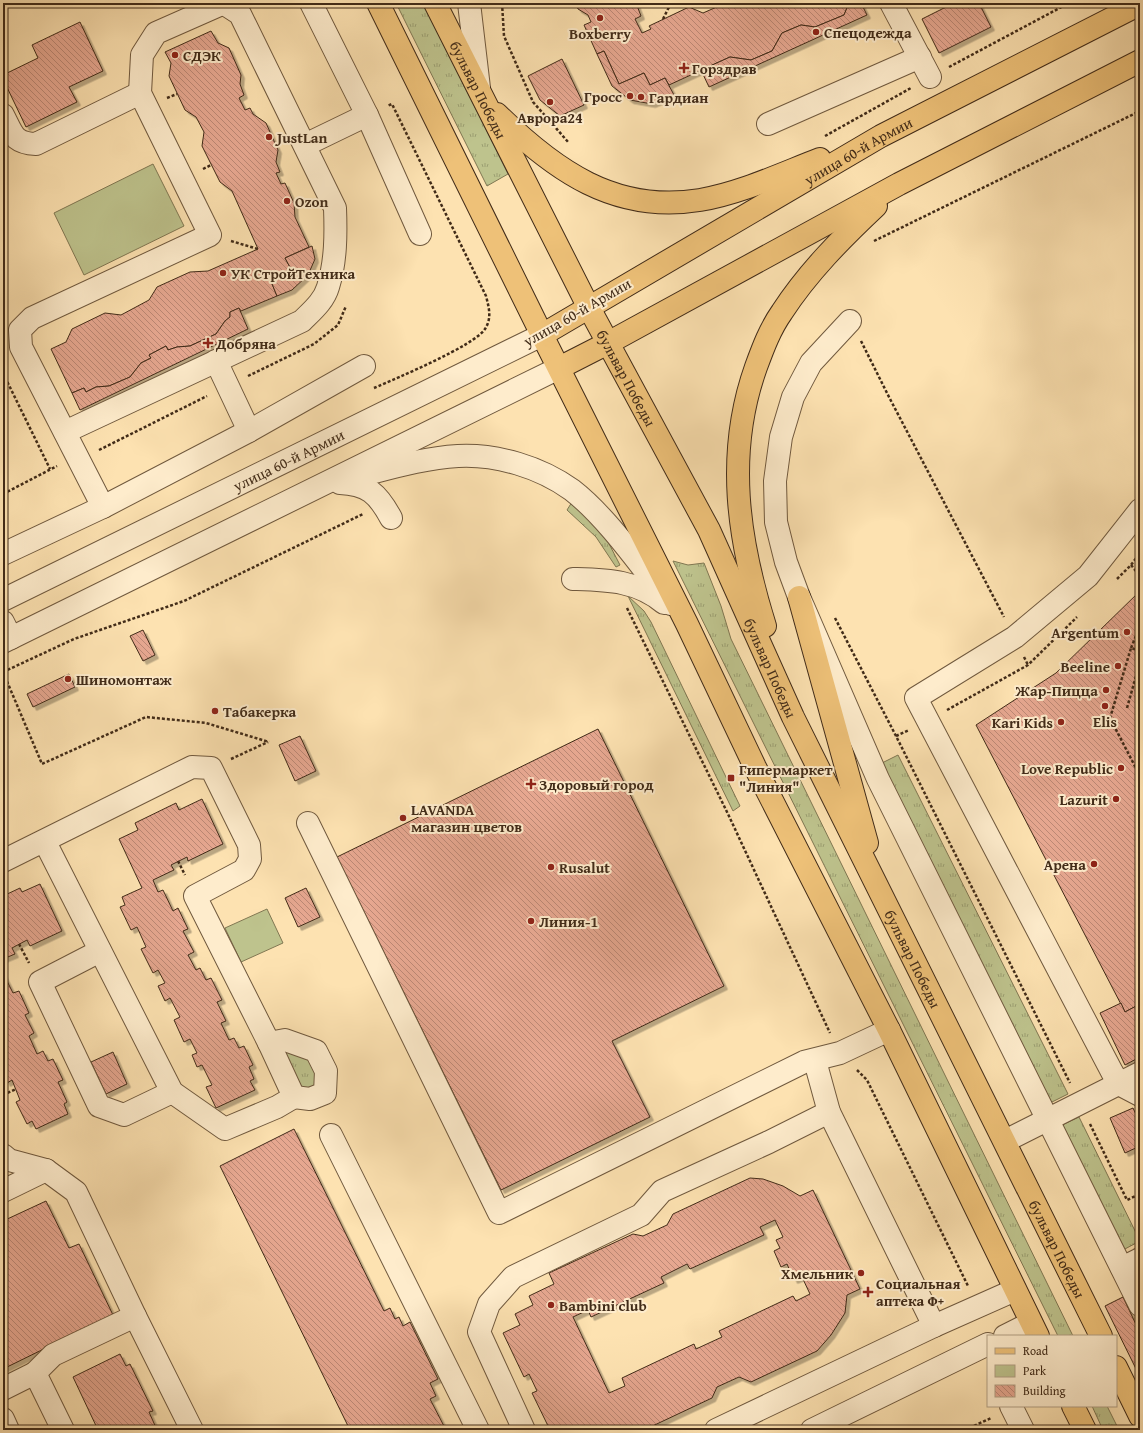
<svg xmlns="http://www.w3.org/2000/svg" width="1143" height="1433" font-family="'Gentium Book Plus',serif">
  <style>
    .grass { fill: url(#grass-tufts); stroke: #807752 }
    .green { fill: #bec38d; stroke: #807752 }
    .building { fill: url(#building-back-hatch); stroke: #412b18; fill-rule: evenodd; filter: url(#shadow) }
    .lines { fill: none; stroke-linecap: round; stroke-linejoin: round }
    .minor-casing { stroke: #70593e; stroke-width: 24 }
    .major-casing { stroke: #412b18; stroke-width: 24 }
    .path { stroke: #412b18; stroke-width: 2.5; stroke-dasharray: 3 2; stroke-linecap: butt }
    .minor { stroke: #feeccc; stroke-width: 22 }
    .major { stroke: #eec178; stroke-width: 22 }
    .poi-dot { fill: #8f2418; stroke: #feeccc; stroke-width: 1.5 }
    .labels { text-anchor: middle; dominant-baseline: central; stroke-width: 4; stroke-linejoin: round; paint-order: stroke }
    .poi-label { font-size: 15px; font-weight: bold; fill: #412b18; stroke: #feeccc; text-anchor: start }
    .street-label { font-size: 15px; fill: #412b18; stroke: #feeccc }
  </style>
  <defs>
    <pattern id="grass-tufts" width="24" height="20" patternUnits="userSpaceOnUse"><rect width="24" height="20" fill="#bec38d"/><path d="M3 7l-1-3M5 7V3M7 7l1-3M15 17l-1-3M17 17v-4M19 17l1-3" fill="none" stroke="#9c9f72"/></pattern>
    <pattern id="building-back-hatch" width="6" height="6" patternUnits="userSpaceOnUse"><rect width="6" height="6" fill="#e6a790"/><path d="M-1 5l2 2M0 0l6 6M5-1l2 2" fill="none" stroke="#bc8875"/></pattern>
    <filter id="shadow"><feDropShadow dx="3.5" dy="3.5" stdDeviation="0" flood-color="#0004"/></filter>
  </defs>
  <rect width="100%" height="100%" fill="#fde2b1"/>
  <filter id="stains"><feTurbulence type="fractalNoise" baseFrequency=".005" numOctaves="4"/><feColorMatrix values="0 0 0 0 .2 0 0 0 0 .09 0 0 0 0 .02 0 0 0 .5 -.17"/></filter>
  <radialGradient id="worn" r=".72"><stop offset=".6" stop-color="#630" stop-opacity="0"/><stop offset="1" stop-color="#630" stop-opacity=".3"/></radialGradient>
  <!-- grass -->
  <g class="grass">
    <path d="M396,3H423L508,174L487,186Z"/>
    <path d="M572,502L606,538L620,565L616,567L596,537L567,510Z"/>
    <path d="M673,561L688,565L704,563L721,606L731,639L1073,1336H1058Z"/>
    <path d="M628,596L644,611L651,622L740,806L733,811Z"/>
    <path d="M898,755L1068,1094L1050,1103L882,763Z"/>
    <path d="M288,1049L312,1058L319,1071L316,1088H298L283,1059Z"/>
    <path d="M1079,1117L1140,1241L1123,1250L1062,1125Z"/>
    <path d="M1092,1406H1107L1119,1430H1103Z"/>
  </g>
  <!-- green -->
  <g class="green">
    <path d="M153,164L184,226L84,275L54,213Z"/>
    <path d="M267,909L283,943L241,962L225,928Z"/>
  </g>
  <!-- building -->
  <g class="building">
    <path d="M575,3H636L641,16L635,19L642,33L651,29L649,26L689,7L703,13L719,6L722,3H849L844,15L815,27L801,25L782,33L772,51L751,60L730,57L669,85L665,78L650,85L644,73L619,84L604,51L597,54L584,25L591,22L588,15L578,9Z"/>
    <path d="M849,3H861L867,15L709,87L701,70L730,57L751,60L772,51L782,33L801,25L815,27L844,15Z"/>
    <path d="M954,3H979L991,27L939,53L922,19Z"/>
    <path d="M80,22L103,71L69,87L77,102L26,127L3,79V75L38,58L32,45Z"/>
    <path d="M211,31L218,43L229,48L241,75L240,84L244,95L239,98L245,110L250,108L253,114L266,123L278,150L276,162L280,172L276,173L281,184L285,183L294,203L295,217L309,247L285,258L291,269L270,279L277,296L241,311L239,308L230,312V317L225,321L216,334L190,346L177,347L168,350L166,346L149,355L151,358L141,363L130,377L109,386L96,387L86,392L84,388L72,393L51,349L66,342L72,329L105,313L121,315L149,300L157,287L190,272L208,271L258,249L232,191L220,182L202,146L204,132L196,117L185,110L169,76L171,63L165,52Z"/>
    <path d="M604,51L619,84L644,73L650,85L665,78L674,95L652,104L630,100L612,86L597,54Z"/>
    <path d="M562,59L584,105L560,116L540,100L528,76Z"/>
    <path d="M312,246L315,259L308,275L292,290L277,296L270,279L291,269L285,258Z"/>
    <path d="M239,308L248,329L80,410L72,393L84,388L86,392L96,387L109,386L130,377L141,363L151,358L149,355L166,346L168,350L177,347L190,346L216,334L225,321L230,317V312Z"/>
    <path d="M1140,591V1004L1125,1012L976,725L1056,673Z"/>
    <path d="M143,630L155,655L143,661L130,636Z"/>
    <path d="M69,674L75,687L33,707L27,694Z"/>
    <path d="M598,729L724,986L612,1041L650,1117L501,1190L337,857Z"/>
    <path d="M300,736L316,771L295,781L279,745Z"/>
    <path d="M202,799L223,844L188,861L187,857L171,865L174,870L153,880L158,892L163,890L173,911L178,908L188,929L183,931L194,952L188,955L196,970L200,968L206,980L211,978L222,1000L217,1002L226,1021L221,1023L229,1040L234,1038L239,1048L244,1046L253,1065L249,1067L254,1079L250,1081L255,1090L216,1108L206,1087L212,1085L202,1065L197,1067L192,1055L197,1053L190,1039L184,1042L174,1020L180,1017L170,998L165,1001L158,986L165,983L158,970L153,973L141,949L146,947L137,927L131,930L120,907L125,905L122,897L142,888L119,839L138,830L135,823L176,803L179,810Z"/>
    <path d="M40,884L62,931L30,946L27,940L12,948L15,954L3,959V896L20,888L22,892Z"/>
    <path d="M306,888L320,917L298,927L285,898Z"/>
    <path d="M3,973L13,993L19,991L29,1013L25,1015L34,1033L29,1036L37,1054L43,1051L48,1061L53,1059L63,1080L58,1082L67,1102L64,1104L68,1114L36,1129L32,1121L27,1124L16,1102L20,1100L12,1080L7,1083L3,1075V1070L7,1069L3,1061Z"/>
    <path d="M1121,1003L1125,1012L1140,1004V1057L1125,1065L1100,1013Z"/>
    <path d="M113,1052L127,1084L106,1094L91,1062Z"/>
    <path d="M1133,1108L1140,1123V1146L1125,1153L1110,1118Z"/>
    <path d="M294,1129L384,1311L390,1308L395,1319L399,1317L403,1326L410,1322L438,1379L430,1383L436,1396L430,1399L446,1430H350L220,1166Z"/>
    <path d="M750,1178L763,1179L783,1186L800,1196L813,1190L860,1289L847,1295L845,1313L831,1335L817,1351L751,1382L739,1377L717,1387L712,1398L644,1430H623L622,1428L619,1430H550L532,1393L537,1391L529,1374L524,1377L503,1333L520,1325L515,1314L533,1305L529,1296L554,1284L549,1273L633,1234L643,1236L667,1225L673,1214ZM775,1220L783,1237L776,1240L780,1248L774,1251L781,1267L787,1264L794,1280L802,1277L810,1294L796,1301L793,1296L719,1331L722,1337L696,1349L694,1344L622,1378L625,1386L609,1393L573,1317L588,1310L591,1317L664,1283L661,1277L687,1264L690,1269L764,1235L760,1227Z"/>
    <path d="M46,1201L69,1248L79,1244L113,1315L3,1369V1221Z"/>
    <path d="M1123,1297L1140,1333V1377L1105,1306Z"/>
    <path d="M120,1354L126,1366L130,1364L153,1411L149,1412L157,1430H98L73,1377Z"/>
  </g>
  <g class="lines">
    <defs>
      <g id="minor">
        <path d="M311,3L367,115L420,234"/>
        <path d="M469,3L479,88"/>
        <path d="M891,3L930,77"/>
        <path d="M3,115C13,134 13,143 36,144L140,93"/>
        <path d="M768,124L920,57"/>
        <path d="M305,145L367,115"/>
        <path d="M850,321L811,363L793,397L781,437L775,481L776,522L786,562L799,597L878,779L1140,1305"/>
        <path d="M216,361L249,431"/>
        <path d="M65,432L302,321C312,311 324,301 328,287C336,261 336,234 335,208L240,14L223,3"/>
        <path d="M363,475C394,467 425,458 458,456C497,454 540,467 572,490C608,518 642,568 671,604"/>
        <path d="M340,483C368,484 378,494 391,518"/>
        <path d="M103,507L21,347L20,330L32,318L210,235L140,93L142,55L156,33L224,3"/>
        <path d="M1140,510L1088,576L1015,637L916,698L1112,1072L1119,1084L1140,1095"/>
        <path d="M3,554L103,507L249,431L364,366"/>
        <path d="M573,579C606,580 637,580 664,603"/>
        <path id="s1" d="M3,600L542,335"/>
        <path d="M3,622L11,638"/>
        <path d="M3,642L559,368"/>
        <path d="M308,823L499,1213L804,1062L840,1053L889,1030"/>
        <path d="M3,861L192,767L211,768L249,845L250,859L244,870L195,896L269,1043L294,1097L277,1107L225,1129L172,1092L45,842"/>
        <path d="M100,951L40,982L99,1106L124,1115L172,1092"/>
        <path d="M269,1043L285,1040L316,1051L326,1071L325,1093L310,1099L294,1097"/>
        <path d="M815,1061L829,1112L934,1326"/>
        <path d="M331,1135L478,1430"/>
        <path d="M1005,1141L1140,1073"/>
        <path d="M3,1155L9,1160L46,1170L76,1192L135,1316L192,1430"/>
        <path d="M3,1191L46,1170"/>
        <path d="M1122,1268L1140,1259"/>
        <path d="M1005,1336L1031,1323"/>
        <path d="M3,1389L35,1373"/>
        <path d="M1011,1406L1023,1430"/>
        <path d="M3,1419L8,1430"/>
        <path d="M63,1430L35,1373L53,1355L135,1316"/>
        <path d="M524,1430L479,1332L489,1304L513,1277L641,1215L662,1191L769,1142L829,1112"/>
        <path d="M716,1430L934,1326L1015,1290"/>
        <path d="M812,1430L988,1344"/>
      </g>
      <g id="major">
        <path d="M378,3L542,335L687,624L755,767L889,1030L1038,1336"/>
        <path id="s2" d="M435,3L588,306L709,530L793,717L1101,1336"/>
        <path d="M497,114C554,170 615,214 700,200C741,193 781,174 820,159"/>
        <path id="s3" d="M542,335L881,136L1140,4"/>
        <path d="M559,368L608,343L899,184L1140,61"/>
        <path d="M799,597L867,843"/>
        <path d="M765,626C738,540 725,454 756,367C763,348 770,329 782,312C808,272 842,238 876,206"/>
        <path d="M1116,1367L1140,1416"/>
        <path d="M1073,1406L1085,1430"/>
      </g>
    </defs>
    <!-- minor casing -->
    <use href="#minor" class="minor-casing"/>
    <!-- major casing -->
    <use href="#major" class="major-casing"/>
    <!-- path -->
    <g class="path">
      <path d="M502,3L504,36L533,102L569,143"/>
      <path d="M663,19L671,3"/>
      <path d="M949,67L1069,3"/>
      <path d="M167,98L177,94"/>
      <path d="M825,136L911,88"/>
      <path d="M203,169L211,165"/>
      <path d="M231,241L258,249"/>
      <path d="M874,241L1140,111"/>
      <path d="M861,341L889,397L1004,617"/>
      <path d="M3,373L50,469"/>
      <path d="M248,376L314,344L338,325L346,306"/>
      <path d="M374,388C397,378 474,346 485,329C492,318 489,308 486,296L392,104L387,106"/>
      <path d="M99,450L207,396"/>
      <path d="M3,494L57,466"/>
      <path d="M1131,565L1140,576"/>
      <path d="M1117,579L1131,565L1140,553"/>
      <path d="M627,608L728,814L830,1033"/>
      <path d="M835,618L896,736L1070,1083"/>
      <path d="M1131,648L1140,626"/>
      <path d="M1140,651L1131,648L1110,718L1140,776"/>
      <path d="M1024,657L1028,665"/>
      <path d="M3,672L74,639L184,601L363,514"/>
      <path d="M3,672L42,764L146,717L206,723L269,742"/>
      <path d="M1127,708L1140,662"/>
      <path d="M947,710L1028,665L1077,617"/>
      <path d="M1140,711L1136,725L1140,733"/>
      <path d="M896,736L909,730"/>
      <path d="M231,759L268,742"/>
      <path d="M178,861L185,875"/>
      <path d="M19,944L29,963"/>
      <path d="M857,1070L867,1080L968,1286"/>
      <path d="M3,1095L16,1089"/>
      <path d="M1090,1124L1127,1200L1140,1194"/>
      <path d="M965,1430L991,1418"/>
    </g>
    <!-- minor -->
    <use href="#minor" class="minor"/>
    <!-- major -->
    <use href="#major" class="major"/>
  </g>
  <!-- markers -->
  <g class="poi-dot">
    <circle cx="600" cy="18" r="4"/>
    <circle cx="816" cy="32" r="4"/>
    <circle cx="175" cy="55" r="4"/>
    <path d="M682 62h4v4h4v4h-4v4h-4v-4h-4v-4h4z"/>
    <circle cx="630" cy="96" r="4"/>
    <circle cx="641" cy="97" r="4"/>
    <circle cx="550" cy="102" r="4"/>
    <circle cx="269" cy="137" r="4"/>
    <circle cx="287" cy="201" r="4"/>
    <circle cx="223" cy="273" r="4"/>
    <path d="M206 337h4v4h4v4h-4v4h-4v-4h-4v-4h4z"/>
    <circle cx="1127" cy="632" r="4"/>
    <circle cx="1118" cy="666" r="4"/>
    <circle cx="68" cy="679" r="4"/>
    <circle cx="1106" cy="690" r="4"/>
    <circle cx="1105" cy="706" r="4"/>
    <circle cx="215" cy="711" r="4"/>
    <circle cx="1061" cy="722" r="4"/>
    <circle cx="1121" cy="768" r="4"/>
    <rect x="727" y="774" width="8" height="8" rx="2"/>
    <path d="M529 778h4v4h4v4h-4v4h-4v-4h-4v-4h4z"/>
    <circle cx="1116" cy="799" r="4"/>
    <circle cx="403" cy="818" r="4"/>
    <circle cx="1094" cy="864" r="4"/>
    <circle cx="551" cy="867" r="4"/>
    <circle cx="531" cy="921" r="4"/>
    <circle cx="861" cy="1273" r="4"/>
    <path d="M866 1286h4v4h4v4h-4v4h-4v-4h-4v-4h4z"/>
    <circle cx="551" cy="1305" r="4"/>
  </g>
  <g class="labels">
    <!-- poi labels -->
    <g class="poi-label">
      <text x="824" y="32">Спецодежда</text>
      <text x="600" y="33" text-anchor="middle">Boxberry</text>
      <text x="183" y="55">СДЭК</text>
      <text x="692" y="68">Горздрав</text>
      <text x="622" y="96" text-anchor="end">Гросс</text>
      <text x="649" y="97">Гардиан</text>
      <text x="550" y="117" text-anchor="middle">Аврора24</text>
      <text x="277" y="137">JustLan</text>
      <text x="295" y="201">Ozon</text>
      <text x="231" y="273">УК СтройТехника</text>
      <text x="216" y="343">Добряна</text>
      <text x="1119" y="632" text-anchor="end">Argentum</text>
      <text x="1110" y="666" text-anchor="end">Beeline</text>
      <text x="76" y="679">Шиномонтаж</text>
      <text x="1098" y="690" text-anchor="end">Жар-Пицца</text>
      <text x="223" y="711">Табакерка</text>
      <text x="1105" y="721" text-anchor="middle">Elis</text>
      <text x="1053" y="722" text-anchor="end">Kari Kids</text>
      <text x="1113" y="768" text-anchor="end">Love Republic</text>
      <text x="739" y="769">Гипермаркет<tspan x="739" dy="17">"Линия"</tspan></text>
      <text x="539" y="784">Здоровый город</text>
      <text x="1108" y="799" text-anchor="end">Lazurit</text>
      <text x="411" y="809">LAVANDA<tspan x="411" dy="17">магазин цветов</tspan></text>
      <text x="1086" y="864" text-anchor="end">Арена</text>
      <text x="559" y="867">Rusalut</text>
      <text x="539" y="921">Линия-1</text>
      <text x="853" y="1273" text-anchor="end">Хмельник</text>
      <text x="876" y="1283">Социальная<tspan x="876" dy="17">аптека Ф+</tspan></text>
      <text x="559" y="1305">Bambini club</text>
    </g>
    <!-- street labels -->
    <g class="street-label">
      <text stroke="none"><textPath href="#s2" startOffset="97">бульвар Победы</textPath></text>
      <text stroke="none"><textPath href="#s3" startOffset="366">улица 60-й Армии</textPath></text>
      <text transform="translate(577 312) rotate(-30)">улица 60-й Армии</text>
      <text stroke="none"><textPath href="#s2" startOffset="421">бульвар Победы</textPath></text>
      <text stroke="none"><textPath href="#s1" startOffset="318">улица 60-й Армии</textPath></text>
      <text stroke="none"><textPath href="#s2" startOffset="745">бульвар Победы</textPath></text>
      <text stroke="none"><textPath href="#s2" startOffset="1069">бульвар Победы</textPath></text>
      <text stroke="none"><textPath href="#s2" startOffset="1393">бульвар Победы</textPath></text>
    </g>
  </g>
  <!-- margin -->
  <rect width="1143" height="1433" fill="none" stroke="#fde2b1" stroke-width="16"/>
  <rect x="4" y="4" width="1135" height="1425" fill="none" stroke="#412b18" stroke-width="2"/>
  <rect x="8" y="8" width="1127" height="1417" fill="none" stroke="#412b18"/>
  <!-- legend -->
  <rect x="987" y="1335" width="130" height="72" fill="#feeccc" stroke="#b29f84"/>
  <rect x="995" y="1348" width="20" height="6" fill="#eec178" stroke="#b29f84"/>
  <text x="1023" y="1355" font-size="12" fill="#412b18">Road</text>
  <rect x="995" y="1365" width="20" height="12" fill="#bec38d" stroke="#b29f84"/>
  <text x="1023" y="1375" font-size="12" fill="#412b18">Park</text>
  <rect x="995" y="1385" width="20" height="12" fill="url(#building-back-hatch)" stroke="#b29f84"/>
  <text x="1023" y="1395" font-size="12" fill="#412b18">Building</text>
  <rect width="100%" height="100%" filter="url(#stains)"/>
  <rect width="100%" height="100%" fill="url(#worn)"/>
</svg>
